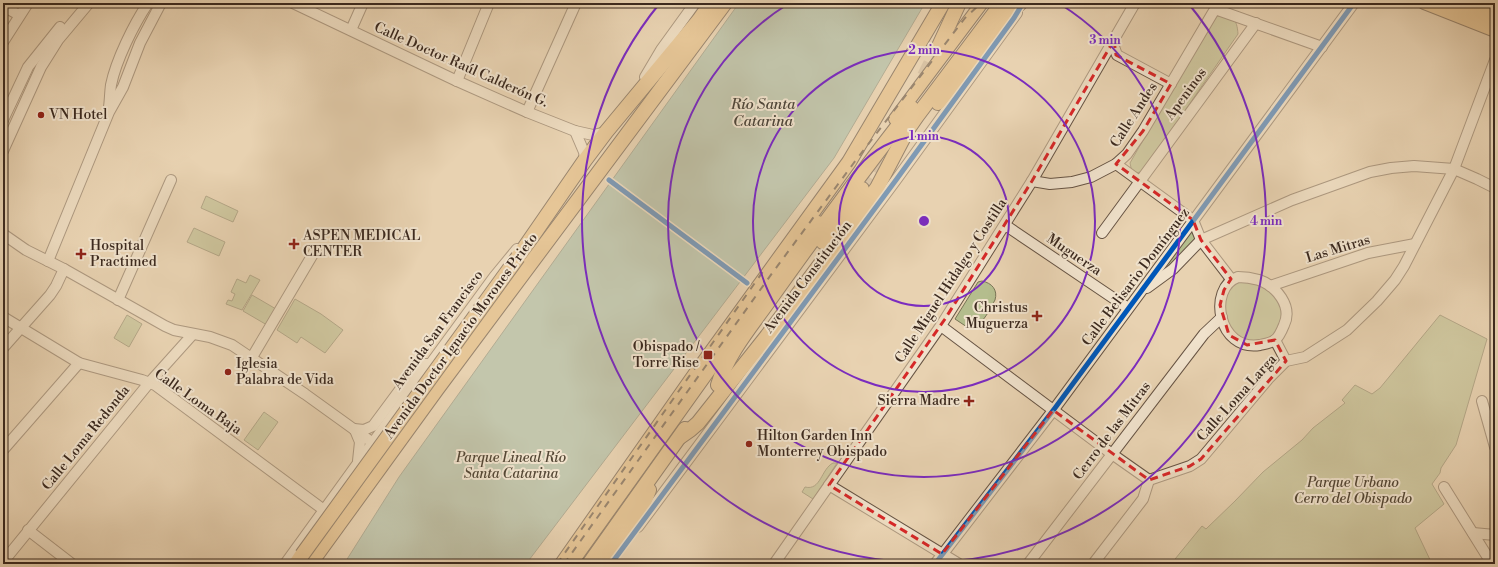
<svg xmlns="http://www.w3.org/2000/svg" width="1498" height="567" font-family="'Libre Bodoni',serif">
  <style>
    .green { fill: #b4bd8d; stroke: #787456 }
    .water { fill: #98b8a6; stroke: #737f70 }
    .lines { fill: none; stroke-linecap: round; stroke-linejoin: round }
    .highway-tunnel { stroke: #c6b094; stroke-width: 14; stroke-dasharray: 14 7; stroke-linecap: butt }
    .minor-casing { stroke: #675444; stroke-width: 12 }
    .major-casing { stroke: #3c2a1f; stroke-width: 14 }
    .highway-casing { stroke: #3c2a1f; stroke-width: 16 }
    .minor { stroke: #f0e2cc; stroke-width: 10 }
    .major { stroke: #e4b978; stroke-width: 12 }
    .highway { stroke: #e4b978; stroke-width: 14 }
    .rail { stroke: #3c2a1f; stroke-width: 2; stroke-dasharray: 7 7; stroke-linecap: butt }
    .highway-bridge-casing { stroke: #3c2a1f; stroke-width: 16; stroke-linecap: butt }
    .highway-bridge { stroke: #e4b978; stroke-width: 14 }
    .cycleway-casing { stroke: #f0e2cc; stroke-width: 8 }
    .cycleway { stroke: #0057b8; stroke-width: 5 }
    .marked { fill: none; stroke: #d62828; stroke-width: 3; stroke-dasharray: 8 5; stroke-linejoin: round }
    .ring { fill: none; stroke: #7b2cbf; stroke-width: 2 }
    .poi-dot { fill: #8f2418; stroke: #f0e2cc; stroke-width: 1.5 }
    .labels { text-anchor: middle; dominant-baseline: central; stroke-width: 4; stroke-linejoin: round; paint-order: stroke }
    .street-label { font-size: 14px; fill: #3c2a1f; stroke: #f0e2cc }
    .poi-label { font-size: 14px; fill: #3c2a1f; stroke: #f0e2cc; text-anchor: start }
    .park-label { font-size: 14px; font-style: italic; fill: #544735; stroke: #f0e2cc }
    .water-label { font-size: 15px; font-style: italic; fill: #4e463a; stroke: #f0e2cc }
    .centre { fill: #7b2cbf; stroke: #f0e2cc; stroke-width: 2 }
    .ring-label { font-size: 12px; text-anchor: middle; font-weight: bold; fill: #7b2cbf; stroke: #f0e2cc; stroke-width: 4; stroke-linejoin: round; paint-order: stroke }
  </style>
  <rect width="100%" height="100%" fill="#e8d2b1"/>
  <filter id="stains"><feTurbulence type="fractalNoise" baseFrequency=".005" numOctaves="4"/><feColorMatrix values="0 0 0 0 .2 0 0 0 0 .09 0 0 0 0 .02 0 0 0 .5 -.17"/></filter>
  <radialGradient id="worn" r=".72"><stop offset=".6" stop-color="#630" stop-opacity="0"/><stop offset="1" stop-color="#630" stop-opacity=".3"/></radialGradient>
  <!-- green -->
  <g class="green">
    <path d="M1217,16C1233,15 1237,19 1238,34L1145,168C1141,173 1138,173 1132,172L1130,163L1210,23Z"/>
    <path d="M206,196L238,211L233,222L201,208Z"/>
    <path d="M194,228L225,242L219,256L187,242Z"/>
    <path d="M1191,232L1198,240L1169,271L1154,276Z"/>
    <path d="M250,275L260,280L242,310L226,304L228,300L232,301L235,294L231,292L237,279L246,283Z"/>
    <path d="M1231,279L1258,280L1284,303L1281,333L1256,345L1229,335L1222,297Z"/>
    <path d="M982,281C992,283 998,290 995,300C988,312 983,327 967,327L955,319L978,282Z"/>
    <path d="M252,295L276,309L267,325L243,311Z"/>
    <path d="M295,299L321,314L343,330L325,353L301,337L297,343L277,330Z"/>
    <path d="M127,315L142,324L129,347L114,338Z"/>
    <path d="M1440,315L1487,339L1456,445L1441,468L1440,473L1432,484L1444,504L1415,528L1432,564H1171L1202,526L1206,529L1235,501L1263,472L1302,440L1313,428L1345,403L1342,400L1355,385L1372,394L1380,388Z"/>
    <path d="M264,412L278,422L258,450L244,440Z"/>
    <path d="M833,463H837L813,499L802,492L805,487C821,491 821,469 833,463Z"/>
  </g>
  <!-- water -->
  <path class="water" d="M739,3H925L834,158L526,564H344L399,477Z"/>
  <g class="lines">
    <!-- highway-tunnel -->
    <g class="highway-tunnel">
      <path d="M924,76L939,46"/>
      <path d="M862,189L886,150"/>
    </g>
    <defs>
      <g id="minor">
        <path d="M293,3L457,81L527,112L575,131L593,135L606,132"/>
        <path d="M3,6L19,15"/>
        <path d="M1215,9L1322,47"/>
        <path d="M351,30L363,3"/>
        <path d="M1114,40L1113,44L1117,55L1171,84"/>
        <path d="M3,42L28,3"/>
        <path d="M645,77L661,50L695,3"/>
        <path d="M457,81L489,3"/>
        <path d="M109,107C110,100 110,92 111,85C116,60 134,24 148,3"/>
        <path d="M527,112L576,3"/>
        <path d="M3,120L28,67L60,27"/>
        <path d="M575,131L584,152L585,160"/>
        <path d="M3,151L41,67L58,40L89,3"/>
        <path d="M1116,164L1193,220L1201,240L1231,279"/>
        <path d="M1032,181L1050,184L1072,182L1091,177L1116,164L1127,154L1143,131L1215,9L1216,3"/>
        <path d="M1005,225L1128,308"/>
        <path d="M1102,233L1256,23"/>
        <path d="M3,234L26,250L64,269L165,326L174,330L210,337L232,345L305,394L373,443"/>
        <path d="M48,261L109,112L123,87L140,43L161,3"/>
        <path d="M1238,277C1244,277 1252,278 1259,280C1276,286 1293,306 1284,325C1282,330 1279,337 1275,340C1271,343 1264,344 1260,345C1218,352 1207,288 1238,277Z"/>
        <path d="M1270,286L1368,253L1415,244"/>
        <path d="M1147,288L1173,269L1201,240L1292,200L1370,172L1391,168L1414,166L1454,169L1477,179L1495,188"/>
        <path d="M118,300L171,180"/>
        <path d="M3,317L79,363L142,380L155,385L324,510"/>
        <path d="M941,326L1112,454L1149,480"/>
        <path d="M1275,340L1286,361"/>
        <path d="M3,348L50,295L56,286L64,269"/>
        <path d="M251,359L316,249"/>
        <path d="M1482,401L1495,447"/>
        <path d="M354,429L364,430L373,426L416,368L420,364H431"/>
        <path d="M355,430L360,442L358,461"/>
        <path d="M3,450L79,363"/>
        <path d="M1149,480L1190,466L1201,459L1269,378L1286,361L1305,357L1347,330L1377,301L1395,280L1404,266L1454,169L1495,60"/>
        <path d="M829,485L959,564"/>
        <path d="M1444,487L1492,564"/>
        <path d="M638,527L896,180L1017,13"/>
        <path d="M28,530L72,564"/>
        <path d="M1473,533L1495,535"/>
        <path d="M3,562L149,383L193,334"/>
        <path d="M285,564L358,463L494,277L517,249"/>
        <path d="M774,564L942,324L1032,181L1135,3"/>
        <path d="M935,564L1055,408L1354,3"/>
        <path d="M1028,564L1204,334L1222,317"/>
        <path d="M1093,564L1143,499L1149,480"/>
      </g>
      <g id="major">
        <path d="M1424,3L1495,31"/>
        <path d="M895,119L982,3"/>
        <path d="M571,564L791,256L818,222"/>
      </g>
      <g id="highway">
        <path d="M1455,3L1495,19"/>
        <path d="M1482,3L1495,7"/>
        <path d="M939,46L959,3"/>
        <path d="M938,103L1010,12L1020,3"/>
        <path d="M823,242L862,189"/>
        <path d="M518,257L585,160L606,132L699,20L711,3"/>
        <path d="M718,385C728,352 753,324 773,295C818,232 864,169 912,108"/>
        <path d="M680,437L690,430L698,423L767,336L877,188L908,129L917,116L1002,3"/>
        <path d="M296,564L302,555"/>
        <path d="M310,564L437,389L725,3"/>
        <path d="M562,564L694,376L849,162L943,3"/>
        <path d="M589,564L685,429"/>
        <path d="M602,564L638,517L649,490"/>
      </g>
    </defs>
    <!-- minor casing -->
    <use href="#minor" class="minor-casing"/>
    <!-- major casing -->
    <use href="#major" class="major-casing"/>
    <!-- highway casing -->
    <use href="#highway" class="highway-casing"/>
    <!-- minor -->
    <use href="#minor" class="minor"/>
    <!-- major -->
    <use href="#major" class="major"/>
    <!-- highway -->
    <use href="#highway" class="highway"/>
    <!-- rail -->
    <g class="rail">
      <path d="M557,564L764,270"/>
      <path d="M564,564L773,272L853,164L965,18L981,3"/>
    </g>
    <defs>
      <path id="highway-bridge" d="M302,555L518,257"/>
    </defs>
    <!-- highway-bridge casing -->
    <use href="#highway-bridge" class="highway-bridge-casing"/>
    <!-- highway-bridge -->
    <use href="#highway-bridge" class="highway-bridge"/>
    <defs>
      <g id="cycleway">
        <path d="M609,180L747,283"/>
        <path d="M611,564L896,180L1014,18L1023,3"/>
        <path d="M935,564L1055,408L1354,3"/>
      </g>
    </defs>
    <!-- cycleway casing -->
    <use href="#cycleway" class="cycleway-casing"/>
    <!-- cycleway -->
    <use href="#cycleway" class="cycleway"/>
  </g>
  <!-- marked area -->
  <path d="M0 0H1498V567H0ZM1114,40L1116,55L1171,84L1143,131L1116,164L1193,220L1201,240L1231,279L1224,290L1220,305L1229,335L1247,345L1275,340L1286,361L1201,459L1190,466L1149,480L1053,410L942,554L829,485L945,319L1032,181Z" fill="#e8d2b1" fill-opacity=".55" fill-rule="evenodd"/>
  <path class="marked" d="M1114,40L1116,55L1171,84L1143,131L1116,164L1193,220L1201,240L1231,279L1224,290L1220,305L1229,335L1247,345L1275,340L1286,361L1201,459L1190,466L1149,480L1053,410L942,554L829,485L945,319L1032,181Z"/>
  <!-- distance rings -->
  <g class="ring">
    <circle cx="924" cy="221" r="85"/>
    <circle cx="924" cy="221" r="171"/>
    <path d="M1060 4A256 256 0 1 1 788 4"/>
    <path d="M1188 3A342 342 0 1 1 660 3"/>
  </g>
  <!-- markers -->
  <g class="poi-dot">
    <circle cx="41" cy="115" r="4"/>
    <path d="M292 238h4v4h4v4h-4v4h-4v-4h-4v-4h4z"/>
    <path d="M79 248h4v4h4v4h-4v4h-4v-4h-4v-4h4z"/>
    <path d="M1035 310h4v4h4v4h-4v4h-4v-4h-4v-4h4z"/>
    <rect x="703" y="350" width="10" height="10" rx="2"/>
    <circle cx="228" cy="372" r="4"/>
    <path d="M967 395h4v4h4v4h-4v4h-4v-4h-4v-4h4z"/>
    <circle cx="749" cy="444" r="4"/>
  </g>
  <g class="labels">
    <!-- street labels -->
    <g class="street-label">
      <text transform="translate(461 65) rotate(24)">Calle Doctor Raúl Calderón G.</text>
      <text transform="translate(1186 94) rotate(-54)">Apeninos</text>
      <text transform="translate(1134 115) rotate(-57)">Calle Andes</text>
      <text transform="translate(1338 249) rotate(-17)">Las Mitras</text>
      <text transform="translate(1074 255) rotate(34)">Muguerza</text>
      <text transform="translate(808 277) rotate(-53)">Avenida Constitución</text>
      <text transform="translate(1136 277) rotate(-53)">Calle Belisario Domínguez</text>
      <text transform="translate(951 281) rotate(-57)">Calle Miguel Hidalgo y Costilla</text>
      <text transform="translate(438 330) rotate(-54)">Avenida San Francisco</text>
      <text transform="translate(461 336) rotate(-54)">Avenida Doctor Ignacio Morones Prieto</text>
      <text transform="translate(1237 398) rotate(-48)">Calle Loma Larga</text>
      <text transform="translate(198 402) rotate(35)">Calle Loma Baja</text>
      <text transform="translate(1112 431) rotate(-53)">Cerro de las Mitras</text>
      <text transform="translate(86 438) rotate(-51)">Calle Loma Redonda</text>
    </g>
    <!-- poi labels -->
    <g class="poi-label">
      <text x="49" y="115">VN Hotel</text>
      <text x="303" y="236">ASPEN MEDICAL<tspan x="303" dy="16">CENTER</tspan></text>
      <text x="90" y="246">Hospital<tspan x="90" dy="16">Practimed</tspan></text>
      <text x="1028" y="308" text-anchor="end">Christus<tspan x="1028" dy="16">Muguerza</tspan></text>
      <text x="699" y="347" text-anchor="end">Obispado /<tspan x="699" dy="16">Torre Rise</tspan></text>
      <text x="236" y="364">Iglesia<tspan x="236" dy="16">Palabra de Vida</tspan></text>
      <text x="960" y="401" text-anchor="end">Sierra Madre</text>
      <text x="757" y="436">Hilton Garden Inn<tspan x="757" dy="16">Monterrey Obispado</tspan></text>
    </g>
    <!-- park labels -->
    <g class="park-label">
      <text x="511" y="458">Parque Lineal Río<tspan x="511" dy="16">Santa Catarina</tspan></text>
      <text x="1353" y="483">Parque Urbano<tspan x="1353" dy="16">Cerro del Obispado</tspan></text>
    </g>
    <!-- water labels -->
    <g class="water-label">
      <text x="763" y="104">Río Santa<tspan x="763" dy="17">Catarina</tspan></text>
    </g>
  </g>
  <circle cx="924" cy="221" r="6" class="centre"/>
  <g class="ring-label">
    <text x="1105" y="44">3 min</text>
    <text x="924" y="54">2 min</text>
    <text x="924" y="140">1 min</text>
    <text x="1266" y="225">4 min</text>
  </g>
  <!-- margin -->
  <rect width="1498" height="567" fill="none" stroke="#e8d2b1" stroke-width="16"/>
  <rect x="4" y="4" width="1490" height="559" fill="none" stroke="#3c2a1f" stroke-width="2"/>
  <rect x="8" y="8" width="1482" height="551" fill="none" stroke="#3c2a1f"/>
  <rect width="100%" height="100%" filter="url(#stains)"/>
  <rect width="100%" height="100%" fill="url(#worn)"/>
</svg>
